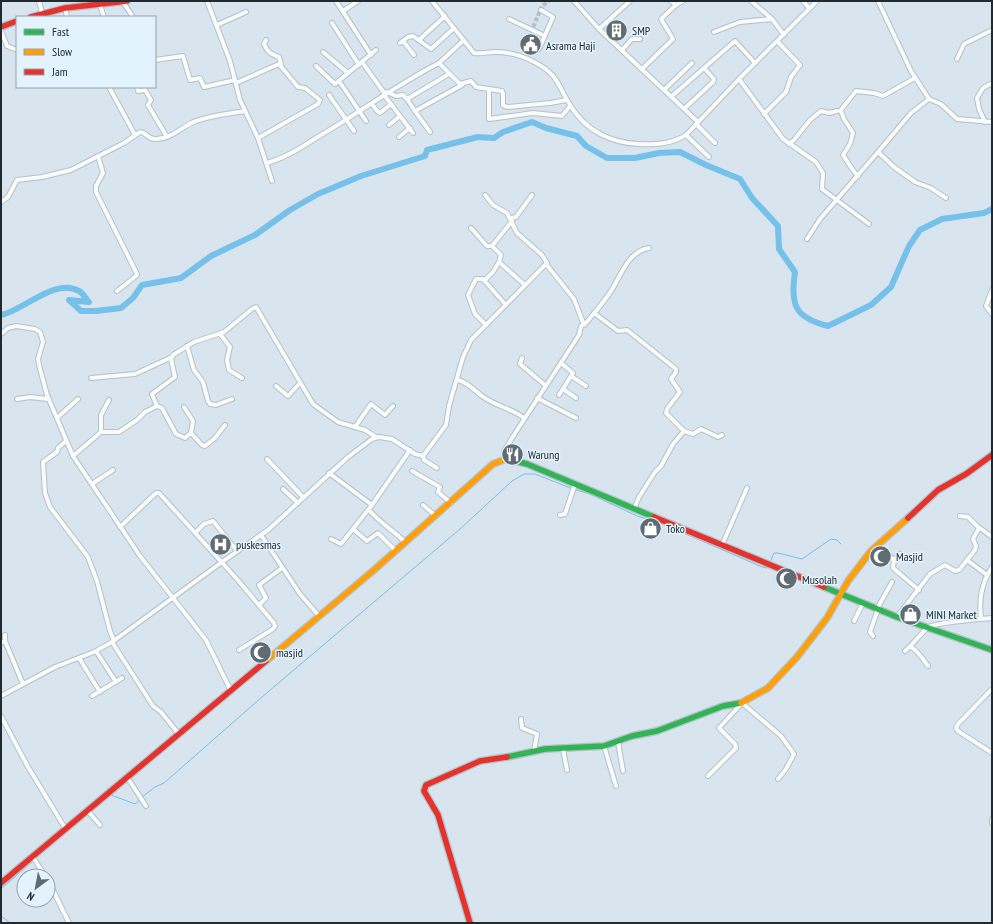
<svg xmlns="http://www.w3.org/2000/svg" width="993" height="924" font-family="'PT Sans Narrow',sans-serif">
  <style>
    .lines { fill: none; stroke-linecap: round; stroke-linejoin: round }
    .stream { stroke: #75c1ea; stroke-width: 1 }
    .river { stroke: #75c1ea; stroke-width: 6 }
    .street-tunnel { stroke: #b3c0c8; stroke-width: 4; stroke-dasharray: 4 2; stroke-linecap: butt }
    .street-casing { stroke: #b5c0c7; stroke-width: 6 }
    .fast-casing { stroke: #b5c0c7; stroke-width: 8 }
    .slow-casing { stroke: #b5c0c7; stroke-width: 8 }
    .jam-casing { stroke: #b5c0c7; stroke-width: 8 }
    .street { stroke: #f9fbfc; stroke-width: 4 }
    .fast { stroke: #30b455; stroke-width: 5.5 }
    .slow { stroke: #ff9f0a; stroke-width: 5.5 }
    .jam { stroke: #e5322d; stroke-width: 5.5 }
    .labels { text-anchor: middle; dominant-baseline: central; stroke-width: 3; stroke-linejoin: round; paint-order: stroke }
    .poi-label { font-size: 12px; fill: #202a30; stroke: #e3f3fd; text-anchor: start }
  </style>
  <rect width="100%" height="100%" fill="#d8e5ee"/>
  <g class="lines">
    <!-- stream -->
    <g class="stream">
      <path d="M576,490L590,494L637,516L663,524L762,567L767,568L768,567"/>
      <path d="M770,562L774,553H778L802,559L831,539L837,540L841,544"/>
      <path d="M111,795L135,804L140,800"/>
      <path d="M142,797L155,787L164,783L262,697L460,529L512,481L524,474H535L573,489"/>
      <path d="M36,858L56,840"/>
      <path d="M1,889L34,860"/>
      <path d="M1,916L10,923"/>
    </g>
    <!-- river -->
    <path class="river" d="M1,315C23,311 55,277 79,291C83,293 86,299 89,302L69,300L81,311H96L121,308L133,298L142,285L181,278L211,256L255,235L290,210L318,194L361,176L425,156L427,150L478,137L494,138L503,132L532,122L546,128L577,136L586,146L607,158H635L659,153L680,152L706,165L740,179L752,198L778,226L779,249L795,272C790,305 795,318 828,326L871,305L891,287L909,246L920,230L942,219L984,213L992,209"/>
    <!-- street-tunnel -->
    <path class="street-tunnel" d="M524,49L542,6L549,1"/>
    <defs>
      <g id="street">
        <path d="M39,1L43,17"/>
        <path d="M207,1L230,61L240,100L258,138L272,181"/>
        <path d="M336,1L371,55"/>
        <path d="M432,1L474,53C481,54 488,52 495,52C508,52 523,56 534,62C560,75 557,86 572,108C587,131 611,143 639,144C656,145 671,144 686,135L739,79"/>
        <path d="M574,1L599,29L698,122"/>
        <path d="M671,1L676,5L683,1"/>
        <path d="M751,1L772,19L784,35"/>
        <path d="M803,1L809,8"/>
        <path d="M817,1L739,79L783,139L816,162L823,173L822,189L869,224"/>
        <path d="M878,1L911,71L929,99L941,104L957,119L992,122"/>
        <path d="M123,2L133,17"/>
        <path d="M100,5L104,17"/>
        <path d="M65,8L67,17"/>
        <path d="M343,11L358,1"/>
        <path d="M509,19L545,36"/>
        <path d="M332,23L359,65"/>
        <path d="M217,25L246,12"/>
        <path d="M599,29L630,1"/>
        <path d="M1,31L7,46L17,50"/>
        <path d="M714,32L740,22L772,19"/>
        <path d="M266,40L264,44C268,53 271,54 279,57L281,64"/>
        <path d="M419,40L445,16"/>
        <path d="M403,41L414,55"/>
        <path d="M400,43L408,37L413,36L431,49L454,28"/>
        <path d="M526,45L537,50L539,49L553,17L541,10"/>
        <path d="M622,50L632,39H640"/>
        <path d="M323,52L348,73"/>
        <path d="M957,59L964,44L992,30"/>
        <path d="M155,60L183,56L190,80L200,78L204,87L235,80"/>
        <path d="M362,62L385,94"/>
        <path d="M439,63L464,40"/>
        <path d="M316,66L335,84L376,50"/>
        <path d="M704,68L735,41L755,63"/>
        <path d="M642,69L673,39L661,19L676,5"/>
        <path d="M339,81L366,121"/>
        <path d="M236,83L279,64L298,87L305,88L320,100L318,104L258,138"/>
        <path d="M109,87L135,135"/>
        <path d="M137,87L138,91L145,90L151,100L148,105L167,137"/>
        <path d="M489,89V119L533,113L562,116L570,106"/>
        <path d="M665,89L692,63"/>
        <path d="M387,92L396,96L403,95L407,99"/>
        <path d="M329,95L354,131"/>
        <path d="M384,95L413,133"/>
        <path d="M672,96L704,68L714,79L713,82L685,108"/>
        <path d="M929,99L911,113L878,152L894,167L915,182L931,188L946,198"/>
        <path d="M372,104L377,111L380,113L391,104"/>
        <path d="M415,111L407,99L449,74"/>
        <path d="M840,111L856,91L874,93L883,96L915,78"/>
        <path d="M841,111L844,119L853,133L850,144L843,155C848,162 851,169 858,176"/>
        <path d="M764,114L786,92L791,77L800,65L777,41"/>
        <path d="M985,122L979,109L977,98L983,88L992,83"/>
        <path d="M696,124L715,143"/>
        <path d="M389,125L400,116"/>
        <path d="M430,132L415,111L462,85"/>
        <path d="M686,135L709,157"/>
        <path d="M399,137L410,128"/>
        <path d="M789,144L794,140L810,120L821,111L829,113L837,111"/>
        <path d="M98,156L103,173L96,186V192L137,274L136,276L117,291"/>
        <path d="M267,163C285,158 301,148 316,138C358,114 396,85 439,63L460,84L471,81L476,87L502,91L503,94V105L507,107L550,103L567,100"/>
        <path d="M1,202L8,197L17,180L42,177L71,170L124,143L140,132C146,132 148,140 156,139C172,139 182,126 196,121C211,115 228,114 245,111"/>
        <path d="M511,218L516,217L532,195"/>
        <path d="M512,221L492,246L501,255L499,262L525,285"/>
        <path d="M471,228L487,246H492"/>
        <path d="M807,239L820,219L878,152"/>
        <path d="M546,264L574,299L584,325"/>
        <path d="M484,281L493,272L499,262"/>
        <path d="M992,290L986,306L992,314"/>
        <path d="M594,313L618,331L627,330L676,369V372L671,379L680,392L667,409L666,413L684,431"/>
        <path d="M486,325L475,314L468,295L476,279H483L505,304"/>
        <path d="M1,334L8,328L16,326L35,329L40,332L43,342L38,359L39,365L47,395L73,456L140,556L206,640L230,689"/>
        <path d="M220,334L230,347L227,360L229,370L242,378"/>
        <path d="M187,346L194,370L203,382L208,401L210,404L216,405L232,399"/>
        <path d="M522,358L520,364L545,385"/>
        <path d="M571,376L586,386"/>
        <path d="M91,378L135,374L172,357"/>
        <path d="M458,380C467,382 474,390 482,396C495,406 511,408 524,418"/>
        <path d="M276,386L288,396L300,383"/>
        <path d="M563,389L576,398"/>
        <path d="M559,395L573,373L561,363"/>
        <path d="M537,398L576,418"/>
        <path d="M17,399L30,397L48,399"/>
        <path d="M184,407L193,421L191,433"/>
        <path d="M57,418L78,399"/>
        <path d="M225,425L215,438L205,446L202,445L191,433L185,438L176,434L162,408L157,406L152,394L175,377L171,359L173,355L194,342L224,332L252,309L256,307L313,404L338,422L365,430L376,437"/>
        <path d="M355,427L371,404L385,415L393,406"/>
        <path d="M101,432V415L109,400"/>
        <path d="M66,441L58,448L57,452L43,462L45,493L50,507L88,557L97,581L110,631L114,641"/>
        <path d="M73,456L101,432H119L137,420L145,412L157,406"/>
        <path d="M423,456L446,425L449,406L463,357L471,340L547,263L542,255L517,233L507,213L493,205L485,195"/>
        <path d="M267,459L303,497"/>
        <path d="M504,459L505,450L512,438L579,335L581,326L585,324C594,314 602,304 609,294C620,279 627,251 649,248"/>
        <path d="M412,471L440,487L438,492L451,503"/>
        <path d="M329,473L372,505L341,544L331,539"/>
        <path d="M92,484L113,470"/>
        <path d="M283,489L298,503"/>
        <path d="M372,505L410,450"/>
        <path d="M423,505L436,516"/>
        <path d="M634,509L639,497L655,472L661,466L673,444L684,431L693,434L701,429L718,437L722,435"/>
        <path d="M369,510C380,523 393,530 405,542"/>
        <path d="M560,515L565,514L575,484"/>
        <path d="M960,516L968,517L977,526L992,537"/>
        <path d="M120,527L156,493H159L236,578L274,623L275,626L273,629L239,650"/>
        <path d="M353,529L367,541L378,533L396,551"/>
        <path d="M195,533L204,524L213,521L237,551"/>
        <path d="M261,535L300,594L319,616"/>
        <path d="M722,545L747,488"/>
        <path d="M887,554L894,560"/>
        <path d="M900,554L894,560L893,568L919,590"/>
        <path d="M967,560L987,575"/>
        <path d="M259,605L266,598L259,585L282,568"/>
        <path d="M877,609L892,582"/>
        <path d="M897,617L930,574L945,565L955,571L959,570L975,550L976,546L973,539L979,528"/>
        <path d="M981,619C979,599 981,584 992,567"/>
        <path d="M854,621L863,603"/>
        <path d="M873,636L870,632L878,609"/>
        <path d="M5,641L23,684"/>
        <path d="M112,642L153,706L161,712L178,733"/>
        <path d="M1,643L5,641V635"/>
        <path d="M911,647C918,651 923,659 928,666"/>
        <path d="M96,651L116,682"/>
        <path d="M905,651C913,644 919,636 927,628C934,622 981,619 992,618"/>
        <path d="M79,658L100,692"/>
        <path d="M992,689L958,724L956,728L958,731L992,753"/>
        <path d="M1,696L55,667L94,652L112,642L222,562L268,530L348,457L372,439L379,437L392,439L415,454L423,456L424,460L437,468"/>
        <path d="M92,696L122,678"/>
        <path d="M1,716L28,767L65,828"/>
        <path d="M521,719L522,728L537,734L534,752"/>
        <path d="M618,742L623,771"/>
        <path d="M604,746L616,786"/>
        <path d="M563,749L567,770"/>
        <path d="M708,776L736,748L735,744L719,728L742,703L781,736L794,754L786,769L778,779"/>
        <path d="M127,777L146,806"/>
        <path d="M87,810L100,825"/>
        <path d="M992,819V823"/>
        <path d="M33,857L45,876"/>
        <path d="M48,880L69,923"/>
      </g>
      <g id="fast">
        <path d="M506,459L527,464L654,517"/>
        <path d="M824,587L897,617L992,650"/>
        <path d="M507,757L545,749L604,746L632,736L657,731L723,706L741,703"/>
      </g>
      <g id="slow">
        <path d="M266,661L374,570L493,464L506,459"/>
        <path d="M741,703L768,688L797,657L827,618L848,581L871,551L908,518"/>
      </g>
      <g id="jam">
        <path d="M31,17L65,8L127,1"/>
        <path d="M1,27L17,21"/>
        <path d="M654,517L824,587"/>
        <path d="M908,518L938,490L966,474L992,455"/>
        <path d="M1,883L266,661"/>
        <path d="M470,923L438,815L424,791L426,785L480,761L507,757"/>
      </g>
    </defs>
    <!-- street casing -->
    <use href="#street" class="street-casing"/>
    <!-- fast casing -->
    <use href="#fast" class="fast-casing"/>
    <!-- slow casing -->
    <use href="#slow" class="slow-casing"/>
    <!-- jam casing -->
    <use href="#jam" class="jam-casing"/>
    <!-- street -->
    <use href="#street" class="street"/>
    <!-- fast -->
    <use href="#fast" class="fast"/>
    <!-- slow -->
    <use href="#slow" class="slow"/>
    <!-- jam -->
    <use href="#jam" class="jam"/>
  </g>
  <!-- icons -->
  <defs>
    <symbol id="building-disc" viewBox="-11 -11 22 22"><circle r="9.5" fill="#606b72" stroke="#e3f3fd"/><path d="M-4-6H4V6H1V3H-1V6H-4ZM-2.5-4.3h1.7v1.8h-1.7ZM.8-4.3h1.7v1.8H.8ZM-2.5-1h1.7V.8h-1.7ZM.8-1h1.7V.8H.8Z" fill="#fff"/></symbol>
    <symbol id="civic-disc" viewBox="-11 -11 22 22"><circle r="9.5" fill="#606b72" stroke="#e3f3fd"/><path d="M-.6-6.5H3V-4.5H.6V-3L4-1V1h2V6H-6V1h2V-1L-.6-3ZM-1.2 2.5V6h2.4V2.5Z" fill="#fff"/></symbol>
    <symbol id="restaurant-disc" viewBox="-11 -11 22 22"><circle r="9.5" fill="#606b72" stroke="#e3f3fd"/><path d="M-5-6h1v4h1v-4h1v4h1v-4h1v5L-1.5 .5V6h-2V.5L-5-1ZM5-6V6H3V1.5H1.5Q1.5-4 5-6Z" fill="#fff"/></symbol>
    <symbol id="shop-disc" viewBox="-11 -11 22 22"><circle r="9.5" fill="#606b72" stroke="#e3f3fd"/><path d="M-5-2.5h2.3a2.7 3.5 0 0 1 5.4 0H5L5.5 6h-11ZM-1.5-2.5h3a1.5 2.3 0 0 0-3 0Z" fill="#fff"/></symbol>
    <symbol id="hospital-disc" viewBox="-11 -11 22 22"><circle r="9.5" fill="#606b72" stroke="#e3f3fd"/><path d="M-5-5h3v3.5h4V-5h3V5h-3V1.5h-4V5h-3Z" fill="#fff"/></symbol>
    <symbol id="mosque-disc" viewBox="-11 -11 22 22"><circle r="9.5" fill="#606b72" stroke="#e3f3fd"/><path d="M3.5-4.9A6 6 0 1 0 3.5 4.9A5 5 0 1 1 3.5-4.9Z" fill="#fff"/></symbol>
  </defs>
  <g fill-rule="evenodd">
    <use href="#building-disc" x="604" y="18" width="25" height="25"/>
    <use href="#civic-disc" x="518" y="32" width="25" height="25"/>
    <use href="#restaurant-disc" x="500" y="442" width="25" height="25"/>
    <use href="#shop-disc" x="638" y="516" width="25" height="25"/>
    <use href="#hospital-disc" x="208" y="532" width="25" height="25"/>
    <use href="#mosque-disc" x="868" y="544" width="25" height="25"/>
    <use href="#mosque-disc" x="774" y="566" width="25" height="25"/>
    <use href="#shop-disc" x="898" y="602" width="25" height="25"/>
    <use href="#mosque-disc" x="248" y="640" width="25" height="25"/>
  </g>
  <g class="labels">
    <!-- poi labels -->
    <g class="poi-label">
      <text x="632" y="30">SMP</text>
      <text x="546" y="45">Asrama Haji</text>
      <text x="528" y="454">Warung</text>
      <text x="666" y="528">Toko</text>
      <text x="236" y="544">puskesmas</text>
      <text x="896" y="556">Masjid</text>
      <text x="802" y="579">Musolah</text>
      <text x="926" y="614">MINI Market</text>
      <text x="276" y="652">masjid</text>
    </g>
  </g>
  <!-- border -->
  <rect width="993" height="924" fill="none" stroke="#202a30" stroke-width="4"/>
  <!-- legend -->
  <rect x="16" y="16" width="140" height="72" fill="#e3f3fd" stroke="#95a3ab"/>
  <rect x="24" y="29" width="20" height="6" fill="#30b455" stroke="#95a3ab"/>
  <text x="52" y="36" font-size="12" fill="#202a30">Fast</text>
  <rect x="24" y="49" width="20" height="6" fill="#ff9f0a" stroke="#95a3ab"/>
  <text x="52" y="56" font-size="12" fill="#202a30">Slow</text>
  <rect x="24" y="69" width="20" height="6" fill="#e5322d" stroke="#95a3ab"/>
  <text x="52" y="76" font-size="12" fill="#202a30">Jam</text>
  <!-- north arrow -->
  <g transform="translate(36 888) rotate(212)"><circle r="19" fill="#e3f3fd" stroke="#95a3ab"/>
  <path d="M0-3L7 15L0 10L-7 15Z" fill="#606b72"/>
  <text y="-6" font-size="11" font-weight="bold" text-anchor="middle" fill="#202a30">N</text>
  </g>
</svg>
